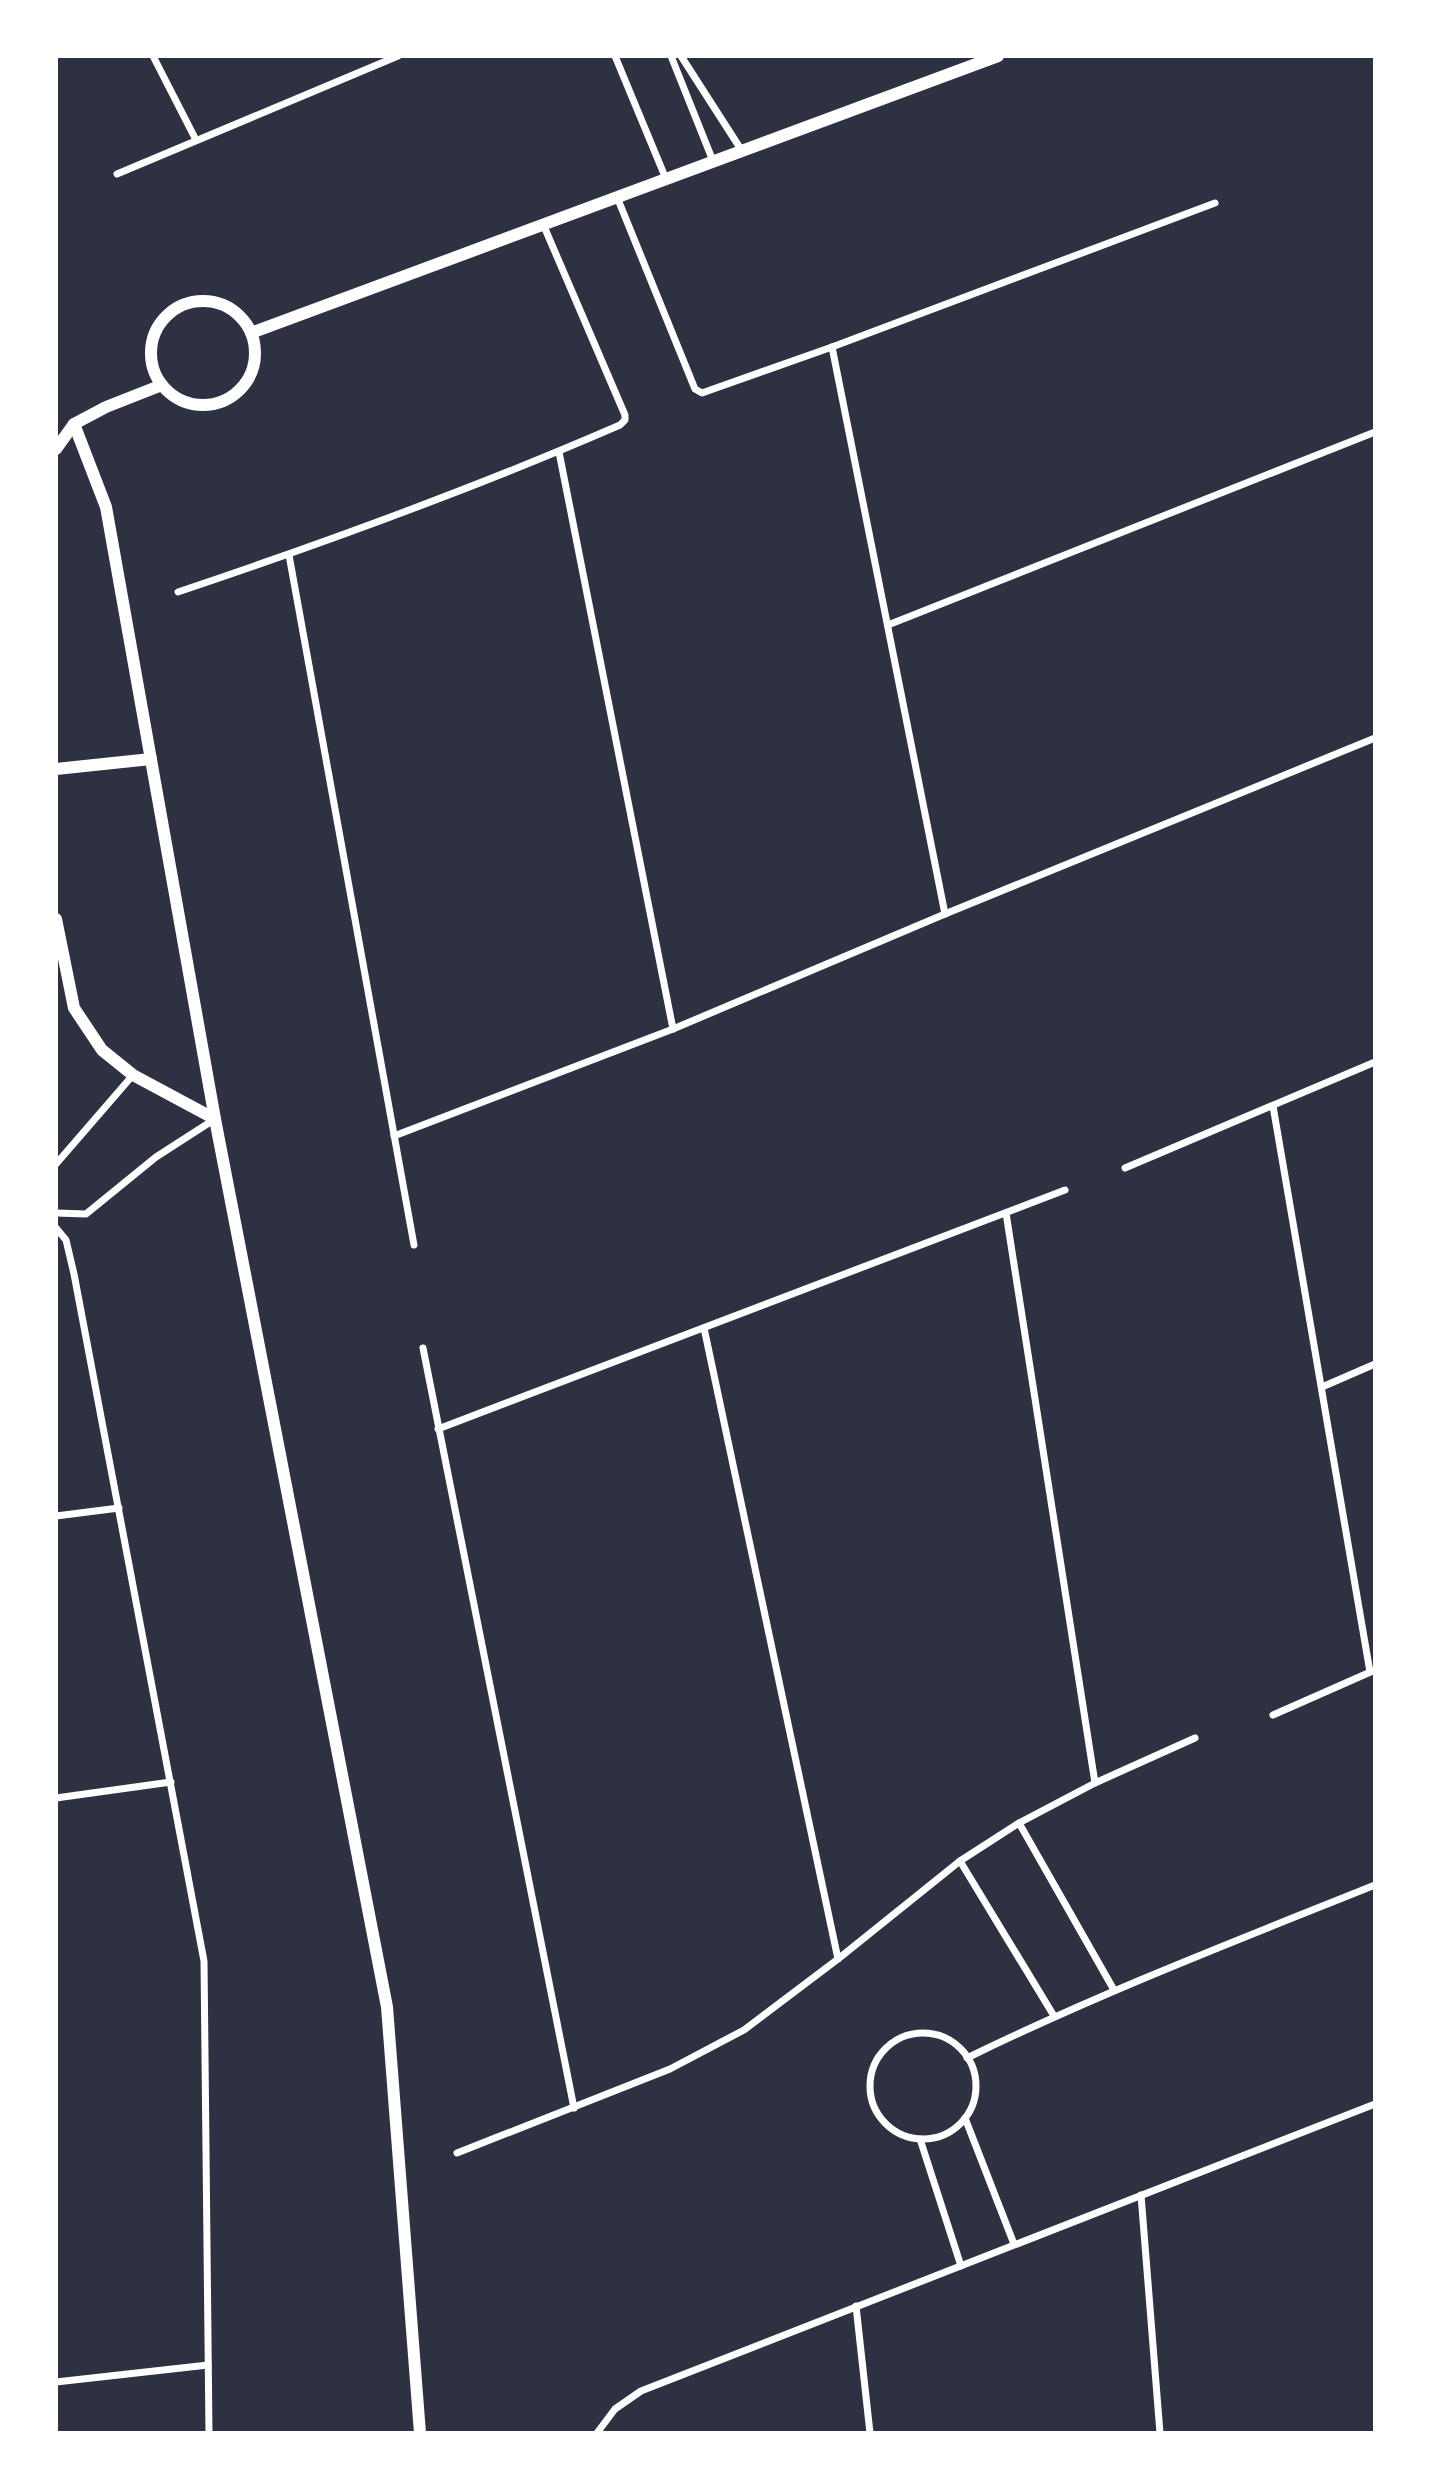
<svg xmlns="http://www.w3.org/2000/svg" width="1431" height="2489" font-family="'PT Sans',sans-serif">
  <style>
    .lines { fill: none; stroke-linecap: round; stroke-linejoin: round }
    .minor { stroke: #fff; stroke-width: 7 }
    .tertiary { stroke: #fff; stroke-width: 12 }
  </style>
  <rect width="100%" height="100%" fill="#2d3142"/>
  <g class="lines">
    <!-- minor -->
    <g class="minor">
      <path d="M153,56L196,140"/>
      <path d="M615,56L666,179"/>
      <path d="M671,56L713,161"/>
      <path d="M681,56L742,151"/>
      <path d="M117,174L398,56"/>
      <path d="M617,197L695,389L702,393L832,347L1215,203"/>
      <path d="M832,347L945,914"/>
      <path d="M559,452L673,1029"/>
      <path d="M289,555L414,1245"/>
      <path d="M178,592C327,542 475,488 620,425L625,420V415L543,224"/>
      <path d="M888,625L1375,432"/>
      <path d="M1273,1106L1370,1672"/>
      <path d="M394,1136L673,1029L945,914L1375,738"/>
      <path d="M56,1164L133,1075"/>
      <path d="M1125,1168L1375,1062"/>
      <path d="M56,1213L86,1214L156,1157L215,1119"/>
      <path d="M1006,1213L1095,1783"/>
      <path d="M56,1228L66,1240L74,1274L204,1961L209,2433"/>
      <path d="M704,1328L838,1959"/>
      <path d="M423,1348L574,2108"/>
      <path d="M1322,1387L1375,1364"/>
      <path d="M438,1429L1065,1190"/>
      <path d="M56,1516L119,1508"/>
      <path d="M1273,1715L1375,1670"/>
      <path d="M56,1798L171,1782"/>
      <path d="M1019,1823L1114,1990"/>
      <path d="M960,1861L1054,2016"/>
      <circle cx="923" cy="2086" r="53"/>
      <path d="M967,2058C1100,1993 1238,1940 1375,1885"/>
      <path d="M965,2118L1014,2244"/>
      <path d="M920,2139L961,2266"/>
      <path d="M457,2153L670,2069L744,2030L838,1959L960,1861L1019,1823L1095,1783L1195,1738"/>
      <path d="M1141,2195L1160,2433"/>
      <path d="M856,2306L870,2433"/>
      <path d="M56,2382L208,2365"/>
      <path d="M597,2433L615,2409L641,2391L1375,2104"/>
    </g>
    <!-- tertiary -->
    <g class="tertiary">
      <circle cx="203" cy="353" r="52"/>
      <path d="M251,333L998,56"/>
      <path d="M74,424L106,507L215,1119L387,2007L420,2433"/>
      <path d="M56,449L74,424L106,407L162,385"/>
      <path d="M56,769L151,759"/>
      <path d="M56,919L74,1008L102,1050L133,1075L215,1119"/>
    </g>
  </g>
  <!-- border -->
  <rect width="1431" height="2489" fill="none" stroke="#ffffff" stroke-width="116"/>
</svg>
